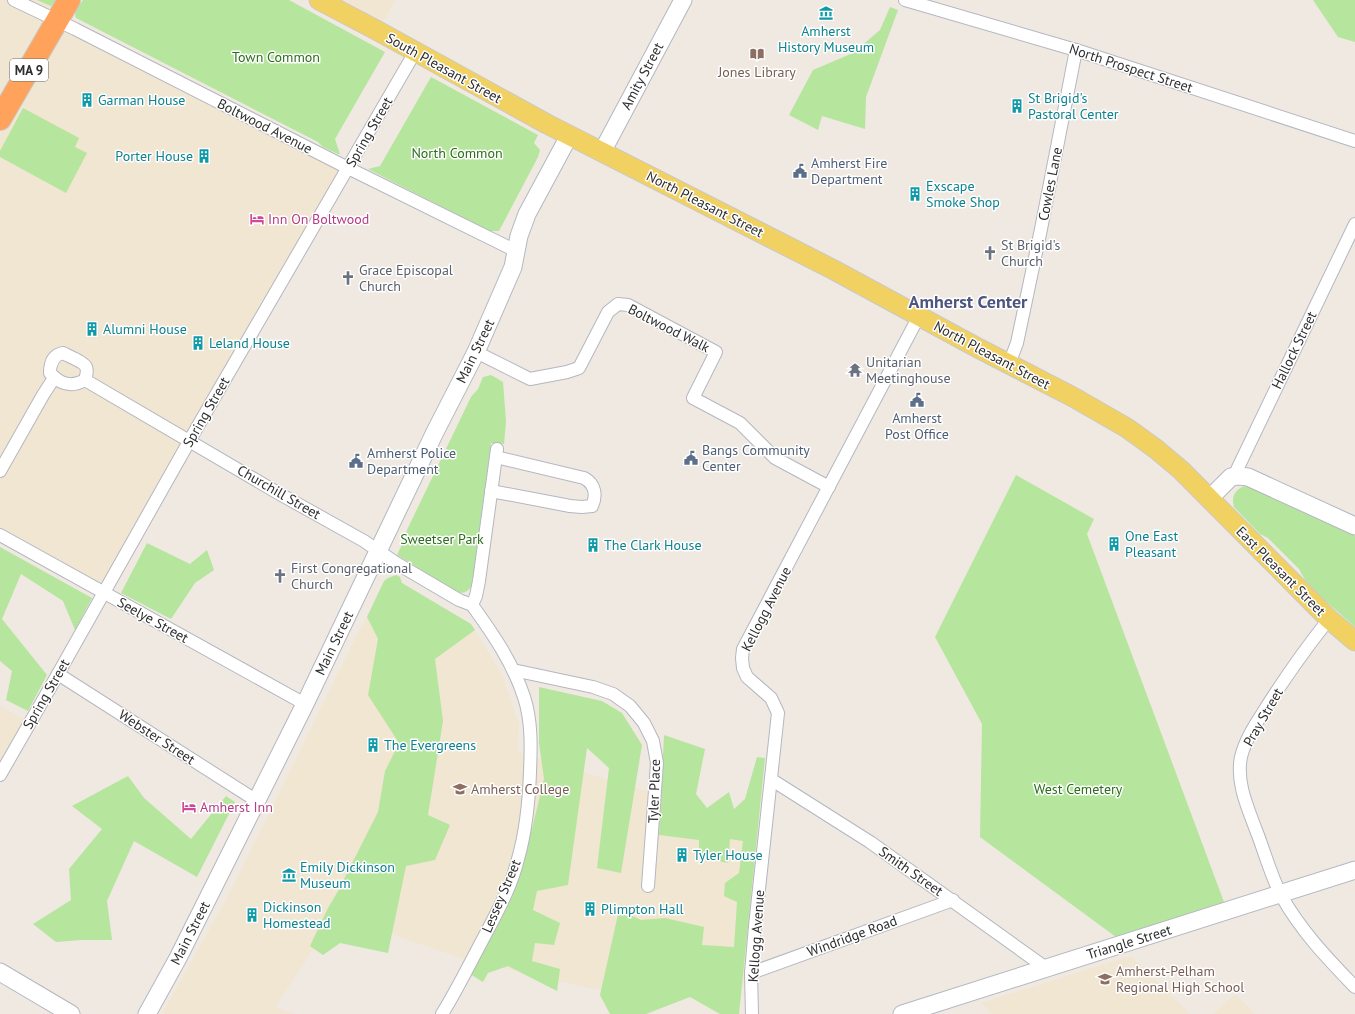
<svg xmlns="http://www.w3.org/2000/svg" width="1355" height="1014" font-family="'PT Sans',sans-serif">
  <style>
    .education { fill: #f0e6d1 }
    .green { fill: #b6e59e }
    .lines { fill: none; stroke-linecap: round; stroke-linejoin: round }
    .street-casing { stroke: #b4b7c1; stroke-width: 14 }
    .secondary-casing { stroke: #b4b7c1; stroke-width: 19 }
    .primary-casing { stroke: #c9c9c9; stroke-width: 21 }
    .highway-casing { stroke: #c9c9c9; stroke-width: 24 }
    .street { stroke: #fff; stroke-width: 12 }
    .secondary { stroke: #fff; stroke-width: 17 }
    .primary { stroke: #f2d163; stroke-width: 19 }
    .highway { stroke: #ffa35c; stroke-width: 22 }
    .labels { text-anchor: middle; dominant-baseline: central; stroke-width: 3; stroke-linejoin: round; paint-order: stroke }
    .shield { fill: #fff; stroke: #6d6d6d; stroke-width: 1 }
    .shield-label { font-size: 13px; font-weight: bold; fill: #2e2e2e }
    .culture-label { font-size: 14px; fill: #0d838f; stroke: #fff; text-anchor: start }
    .park-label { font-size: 14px; fill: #2c6e1b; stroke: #fff }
    .street-label { font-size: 14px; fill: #2e2e2e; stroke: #fff }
    .education-label { font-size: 14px; fill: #785e54; stroke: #fff; text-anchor: start }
    .service-label { font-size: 14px; fill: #4e5e75; stroke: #fff; text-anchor: start }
    .hotel-label { font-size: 14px; fill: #b23c85; stroke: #fff; text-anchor: start }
    .worship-label { font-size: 14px; fill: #5b616d; stroke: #fff; text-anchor: start }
    .district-label { font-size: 18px; font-weight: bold; fill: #4d5680; stroke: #fff }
  </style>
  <rect width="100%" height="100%" fill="#efe9e1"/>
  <!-- education -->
  <g class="education">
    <path d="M0,0H69L57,20L348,168L104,593L0,535Z"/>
    <path d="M319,0H395L378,31Z"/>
    <path d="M367,617L401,684L475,630L502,675L519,724L517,752L762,826L746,986L594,989L464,959L336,915L275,1007L294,1014H162L232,889L360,629Z"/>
    <path d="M0,706L30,723L0,775Z"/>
    <path d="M1131,956L1190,1014H992L981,1003Z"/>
    <path d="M1235,994L1255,1014H1214Z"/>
  </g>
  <!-- green -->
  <g class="green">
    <path d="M37,0H59L57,3L51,6Z"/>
    <path d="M83,0H289L385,52L335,139L340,154H338L323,147L318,142L76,18C73,12 79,6 83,0Z"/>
    <path d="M1313,0H1355V42L1338,37Z"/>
    <path d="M890,7L898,10L866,97L865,129L822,116L818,130L789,115L813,70L853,53L880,30Z"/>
    <path d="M431,77L538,135L534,143L540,150L538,157L499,231H489L368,169L380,166Z"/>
    <path d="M23,108L79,138L75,147L87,153L66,193L0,157V151Z"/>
    <path d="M491,375L503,382L506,421L504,444L491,443L472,584C470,590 466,593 459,593L397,555L405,538L407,530L471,397L478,389L483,377Z"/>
    <path d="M1016,475L1094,519L1087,534L1224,902L1116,937L980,837L982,724L935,637Z"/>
    <path d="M1244,486L1256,489L1355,536V627L1320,596L1305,580L1299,569L1268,538L1260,534L1234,507C1231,497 1235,490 1244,486Z"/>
    <path d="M147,543L190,564L207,550L214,570L195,583L171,619L121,593Z"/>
    <path d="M0,547L92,598L75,630L63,601L21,574L2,619L47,675L28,711L6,700L12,671L0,661Z"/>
    <path d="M396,575L400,577L402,583L471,624L475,630L435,659L443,721L428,815L450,825L435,860L406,866L388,953L340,943L323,955L310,946L328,908L337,893L378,812L385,771L399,743L368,695L378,639L367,617L384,581L388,578Z"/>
    <path d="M539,687L602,701L622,713L642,745L621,873L597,868L609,768L587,748L568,885L537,891L533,910L560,923L554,945L535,943L532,961L560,969L557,991L508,966L488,973L483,982L470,974L519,871L532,829L544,779L539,743Z"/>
    <path d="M664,735L705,749L696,794L707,808L729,792L734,809L745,799L757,757L765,758L739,1014H720L690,997L646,1014H610L600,995L619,910L641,920L665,918L704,927L702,945L734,947L737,902L724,896L725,883L739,873L743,841L730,839L728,863L699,857V840L659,835Z"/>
    <path d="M128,776L144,798L191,839L226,796L235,802L197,877L134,841L107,901L112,940H81L56,942L33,924L71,900L69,869L102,829L72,806Z"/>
  </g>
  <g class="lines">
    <defs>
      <g id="street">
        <path d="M14,0L75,29L348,168L516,251"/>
        <path d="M905,0L1076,50L1355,141"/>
        <path d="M476,352L530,379L567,372L579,368L608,312L618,304L628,305L716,352L693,398L740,423L775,458L829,487"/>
        <path d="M63,353C68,356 84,362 86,367C88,371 86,376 85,380C71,388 60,384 50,373C50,363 53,355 63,353Z"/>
        <path d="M1009,364L1017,343L1041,229L1076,50"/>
        <path d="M85,380L278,493L364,541L396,563L459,600L472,605"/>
        <path d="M0,471L43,395L54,378"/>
        <path d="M1234,476L1355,224"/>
        <path d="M491,491L570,506L582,507L592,506C597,495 595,484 584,478L496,457"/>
        <path d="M0,535L305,704"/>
        <path d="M1329,619C1306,648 1284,679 1264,711C1255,725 1245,740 1241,757C1236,782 1247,806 1256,830C1264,850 1271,876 1281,895C1300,930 1328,959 1355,987"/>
        <path d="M513,670L593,687L613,694L630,706L644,723L653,741L657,763L648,886"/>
        <path d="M58,674L257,801"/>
        <path d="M0,775L58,674L195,431L415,52"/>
        <path d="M772,780L870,842L1046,968"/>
        <path d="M751,973L953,900"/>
        <path d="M442,1014C457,990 469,965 483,939C496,914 511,888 518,859C526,831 529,801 530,772C531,748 532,721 524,697C513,663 493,634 472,605L476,596L479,581L497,449"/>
        <path d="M752,1014L751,973L755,926L778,713L771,698L747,677L743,668L742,658L743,649L919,316"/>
      </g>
      <g id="secondary">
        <path d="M602,152L683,0"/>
        <path d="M1210,498L1231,477L1239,476L1248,477L1355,526"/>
        <path d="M0,972L71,1014"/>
        <path d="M147,1014L178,958L305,704L435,432L476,352L513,267L519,236L527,214L569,136"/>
        <path d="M902,1014L1355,870"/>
      </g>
      <path id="primary" d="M319,0L378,31L547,124L834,270L976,347L1073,397L1127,428L1156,449L1181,470L1313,603L1329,619L1355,641"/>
      <path id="highway" d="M0,119L69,0"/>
    </defs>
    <!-- street casing -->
    <use href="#street" class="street-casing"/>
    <!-- secondary casing -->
    <use href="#secondary" class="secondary-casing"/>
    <!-- primary casing -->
    <use href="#primary" class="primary-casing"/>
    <!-- highway casing -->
    <use href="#highway" class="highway-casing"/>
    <!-- street -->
    <use href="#street" class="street"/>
    <!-- secondary -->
    <use href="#secondary" class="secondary"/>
    <!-- primary -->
    <use href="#primary" class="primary"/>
    <!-- highway -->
    <use href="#highway" class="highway"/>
  </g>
  <!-- icons -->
  <defs>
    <symbol id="museum-bare" viewBox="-9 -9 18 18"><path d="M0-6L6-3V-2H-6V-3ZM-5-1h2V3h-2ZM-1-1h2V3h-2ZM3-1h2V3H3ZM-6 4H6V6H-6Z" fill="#0f9aa8" stroke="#fff" stroke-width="2.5" paint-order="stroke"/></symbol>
    <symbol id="library-bare" viewBox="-9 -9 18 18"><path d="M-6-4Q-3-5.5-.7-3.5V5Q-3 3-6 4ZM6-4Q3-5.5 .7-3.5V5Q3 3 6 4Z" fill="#8d6e63" stroke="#fff" stroke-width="2.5" paint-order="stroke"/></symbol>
    <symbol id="building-bare" viewBox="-9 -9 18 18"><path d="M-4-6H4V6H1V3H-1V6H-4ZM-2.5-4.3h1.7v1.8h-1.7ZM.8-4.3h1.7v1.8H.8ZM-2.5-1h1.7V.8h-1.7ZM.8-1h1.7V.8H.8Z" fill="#0f9aa8" stroke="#fff" stroke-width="2.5" paint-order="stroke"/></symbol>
    <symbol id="civic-bare" viewBox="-9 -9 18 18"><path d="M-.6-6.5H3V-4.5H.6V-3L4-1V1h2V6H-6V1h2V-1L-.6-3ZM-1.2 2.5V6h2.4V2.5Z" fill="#5c6f8a" stroke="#fff" stroke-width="2.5" paint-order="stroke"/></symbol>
    <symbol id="hotel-bare" viewBox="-9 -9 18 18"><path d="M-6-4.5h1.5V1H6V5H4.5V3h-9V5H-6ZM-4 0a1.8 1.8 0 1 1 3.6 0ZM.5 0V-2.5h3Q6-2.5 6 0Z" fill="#d1479c" stroke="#fff" stroke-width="2.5" paint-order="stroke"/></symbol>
    <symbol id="church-bare" viewBox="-9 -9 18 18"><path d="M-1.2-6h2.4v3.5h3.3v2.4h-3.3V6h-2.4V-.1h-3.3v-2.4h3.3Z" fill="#6b7280" stroke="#fff" stroke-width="2.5" paint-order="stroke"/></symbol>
    <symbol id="temple-bare" viewBox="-9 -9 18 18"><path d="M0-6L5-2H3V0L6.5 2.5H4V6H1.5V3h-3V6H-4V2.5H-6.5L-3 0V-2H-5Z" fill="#6b7280" stroke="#fff" stroke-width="2.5" paint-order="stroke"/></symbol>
    <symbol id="university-bare" viewBox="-9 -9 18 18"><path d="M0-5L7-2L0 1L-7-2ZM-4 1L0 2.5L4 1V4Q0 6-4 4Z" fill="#8d6e63" stroke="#fff" stroke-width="2.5" paint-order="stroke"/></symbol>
    <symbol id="school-bare" viewBox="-9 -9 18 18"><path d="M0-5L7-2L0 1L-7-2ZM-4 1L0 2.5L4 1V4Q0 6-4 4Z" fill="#8d6e63" stroke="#fff" stroke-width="2.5" paint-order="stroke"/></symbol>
  </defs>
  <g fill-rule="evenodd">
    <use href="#museum-bare" x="816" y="3" width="20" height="20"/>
    <use href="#library-bare" x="747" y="44" width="20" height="20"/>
    <use href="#building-bare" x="77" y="90" width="20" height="20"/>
    <use href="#building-bare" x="1007" y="96" width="20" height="20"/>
    <use href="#building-bare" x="194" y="146" width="20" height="20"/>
    <use href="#civic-bare" x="790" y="161" width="20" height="20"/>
    <use href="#building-bare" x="905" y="184" width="20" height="20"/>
    <use href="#hotel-bare" x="247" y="209" width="20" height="20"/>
    <use href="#church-bare" x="980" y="243" width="20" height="20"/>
    <use href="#church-bare" x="338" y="268" width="20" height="20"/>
    <use href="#building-bare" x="82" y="319" width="20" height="20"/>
    <use href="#building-bare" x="188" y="333" width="20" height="20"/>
    <use href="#temple-bare" x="845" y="360" width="20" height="20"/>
    <use href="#civic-bare" x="907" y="390" width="20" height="20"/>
    <use href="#civic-bare" x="681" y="448" width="20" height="20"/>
    <use href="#civic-bare" x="346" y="451" width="20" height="20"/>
    <use href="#building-bare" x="1104" y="534" width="20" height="20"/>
    <use href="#building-bare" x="583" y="535" width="20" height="20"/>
    <use href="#church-bare" x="270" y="566" width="20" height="20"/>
    <use href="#building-bare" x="363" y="735" width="20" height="20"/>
    <use href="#university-bare" x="450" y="779" width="20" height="20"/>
    <use href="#hotel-bare" x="179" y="797" width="20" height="20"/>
    <use href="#building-bare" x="672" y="845" width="20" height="20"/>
    <use href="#museum-bare" x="279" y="865" width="20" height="20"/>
    <use href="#building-bare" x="580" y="899" width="20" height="20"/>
    <use href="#building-bare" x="242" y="905" width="20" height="20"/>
    <use href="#school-bare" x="1095" y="969" width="20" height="20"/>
  </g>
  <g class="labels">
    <!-- shield labels -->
    <rect class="shield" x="10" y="59" width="38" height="22" rx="3"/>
    <g class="shield-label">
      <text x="29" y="70">MA 9</text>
    </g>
    <!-- culture labels -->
    <g class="culture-label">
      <text x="826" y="31" text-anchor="middle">Amherst<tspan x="826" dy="16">History Museum</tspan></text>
      <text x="1028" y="98">St Brigid's<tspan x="1028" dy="16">Pastoral Center</tspan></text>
      <text x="98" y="100">Garman House</text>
      <text x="193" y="156" text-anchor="end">Porter House</text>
      <text x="926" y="186">Exscape<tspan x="926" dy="16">Smoke Shop</tspan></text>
      <text x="103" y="329">Alumni House</text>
      <text x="209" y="343">Leland House</text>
      <text x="1125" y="536">One East<tspan x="1125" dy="16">Pleasant</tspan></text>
      <text x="604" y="545">The Clark House</text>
      <text x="384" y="745">The Evergreens</text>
      <text x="693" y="855">Tyler House</text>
      <text x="300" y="867">Emily Dickinson<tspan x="300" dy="16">Museum</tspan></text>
      <text x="263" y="907">Dickinson<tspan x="263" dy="16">Homestead</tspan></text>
      <text x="601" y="909">Plimpton Hall</text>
    </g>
    <!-- park labels -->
    <g class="park-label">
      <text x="276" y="57">Town Common</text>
      <text x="457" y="153">North Common</text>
      <text x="442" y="539">Sweetser Park</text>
      <text x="1078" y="789">West Cemetery</text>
    </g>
    <!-- street labels -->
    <g class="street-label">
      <text transform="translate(444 68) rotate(29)">South Pleasant Street</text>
      <text transform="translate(1131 68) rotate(18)">North Prospect Street</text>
      <text transform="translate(642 76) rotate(-62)">Amity Street</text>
      <text transform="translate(265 126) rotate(27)">Boltwood Avenue</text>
      <text transform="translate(369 132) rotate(-60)">Spring Street</text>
      <text transform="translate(1050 184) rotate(-79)">Cowles Lane</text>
      <text transform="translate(705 204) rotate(27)">North Pleasant Street</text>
      <text transform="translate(669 328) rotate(27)">Boltwood Walk</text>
      <text transform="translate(1294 350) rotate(-64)">Hallock Street</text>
      <text transform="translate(475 351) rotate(-64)">Main Street</text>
      <text transform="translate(992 355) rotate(28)">North Pleasant Street</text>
      <text transform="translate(206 412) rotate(-60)">Spring Street</text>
      <text transform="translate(279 492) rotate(30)">Churchill Street</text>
      <text transform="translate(1281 571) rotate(45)">East Pleasant Street</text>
      <text transform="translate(766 609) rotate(-63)">Kellogg Avenue</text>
      <text transform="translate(153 620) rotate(29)">Seelye Street</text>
      <text transform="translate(334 643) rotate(-64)">Main Street</text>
      <text transform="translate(46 694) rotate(-60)">Spring Street</text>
      <text transform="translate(1263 717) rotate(-60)">Pray Street</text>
      <text transform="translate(157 737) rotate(33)">Webster Street</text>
      <text transform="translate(654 791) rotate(-88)">Tyler Place</text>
      <text transform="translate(911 871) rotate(35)">Smith Street</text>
      <text transform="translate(501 896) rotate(-67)">Lessey Street</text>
      <text transform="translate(190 933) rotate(-63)">Main Street</text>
      <text transform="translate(756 936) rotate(-86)">Kellogg Avenue</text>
      <text transform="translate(852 936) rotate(-20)">Windridge Road</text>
      <text transform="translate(1129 942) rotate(-17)">Triangle Street</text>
    </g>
    <!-- education labels -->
    <g class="education-label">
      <text x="757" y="72" text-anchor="middle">Jones Library</text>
      <text x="471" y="789">Amherst College</text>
      <text x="1116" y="971">Amherst-Pelham<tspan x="1116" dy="16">Regional High School</tspan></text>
    </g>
    <!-- service labels -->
    <g class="service-label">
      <text x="811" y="163">Amherst Fire<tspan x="811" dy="16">Department</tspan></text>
      <text x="917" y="418" text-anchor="middle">Amherst<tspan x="917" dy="16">Post Office</tspan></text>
      <text x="702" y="450">Bangs Community<tspan x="702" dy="16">Center</tspan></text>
      <text x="367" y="453">Amherst Police<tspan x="367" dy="16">Department</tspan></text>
    </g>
    <!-- hotel labels -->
    <g class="hotel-label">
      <text x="268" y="219">Inn On Boltwood</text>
      <text x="200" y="807">Amherst Inn</text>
    </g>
    <!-- worship labels -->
    <g class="worship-label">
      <text x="1001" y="245">St Brigid's<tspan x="1001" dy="16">Church</tspan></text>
      <text x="359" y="270">Grace Episcopal<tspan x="359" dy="16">Church</tspan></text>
      <text x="866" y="362">Unitarian<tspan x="866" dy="16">Meetinghouse</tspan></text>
      <text x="291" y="568">First Congregational<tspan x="291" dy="16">Church</tspan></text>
    </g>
    <!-- district labels -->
    <g class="district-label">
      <text x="968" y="301">Amherst Center</text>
    </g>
  </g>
</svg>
